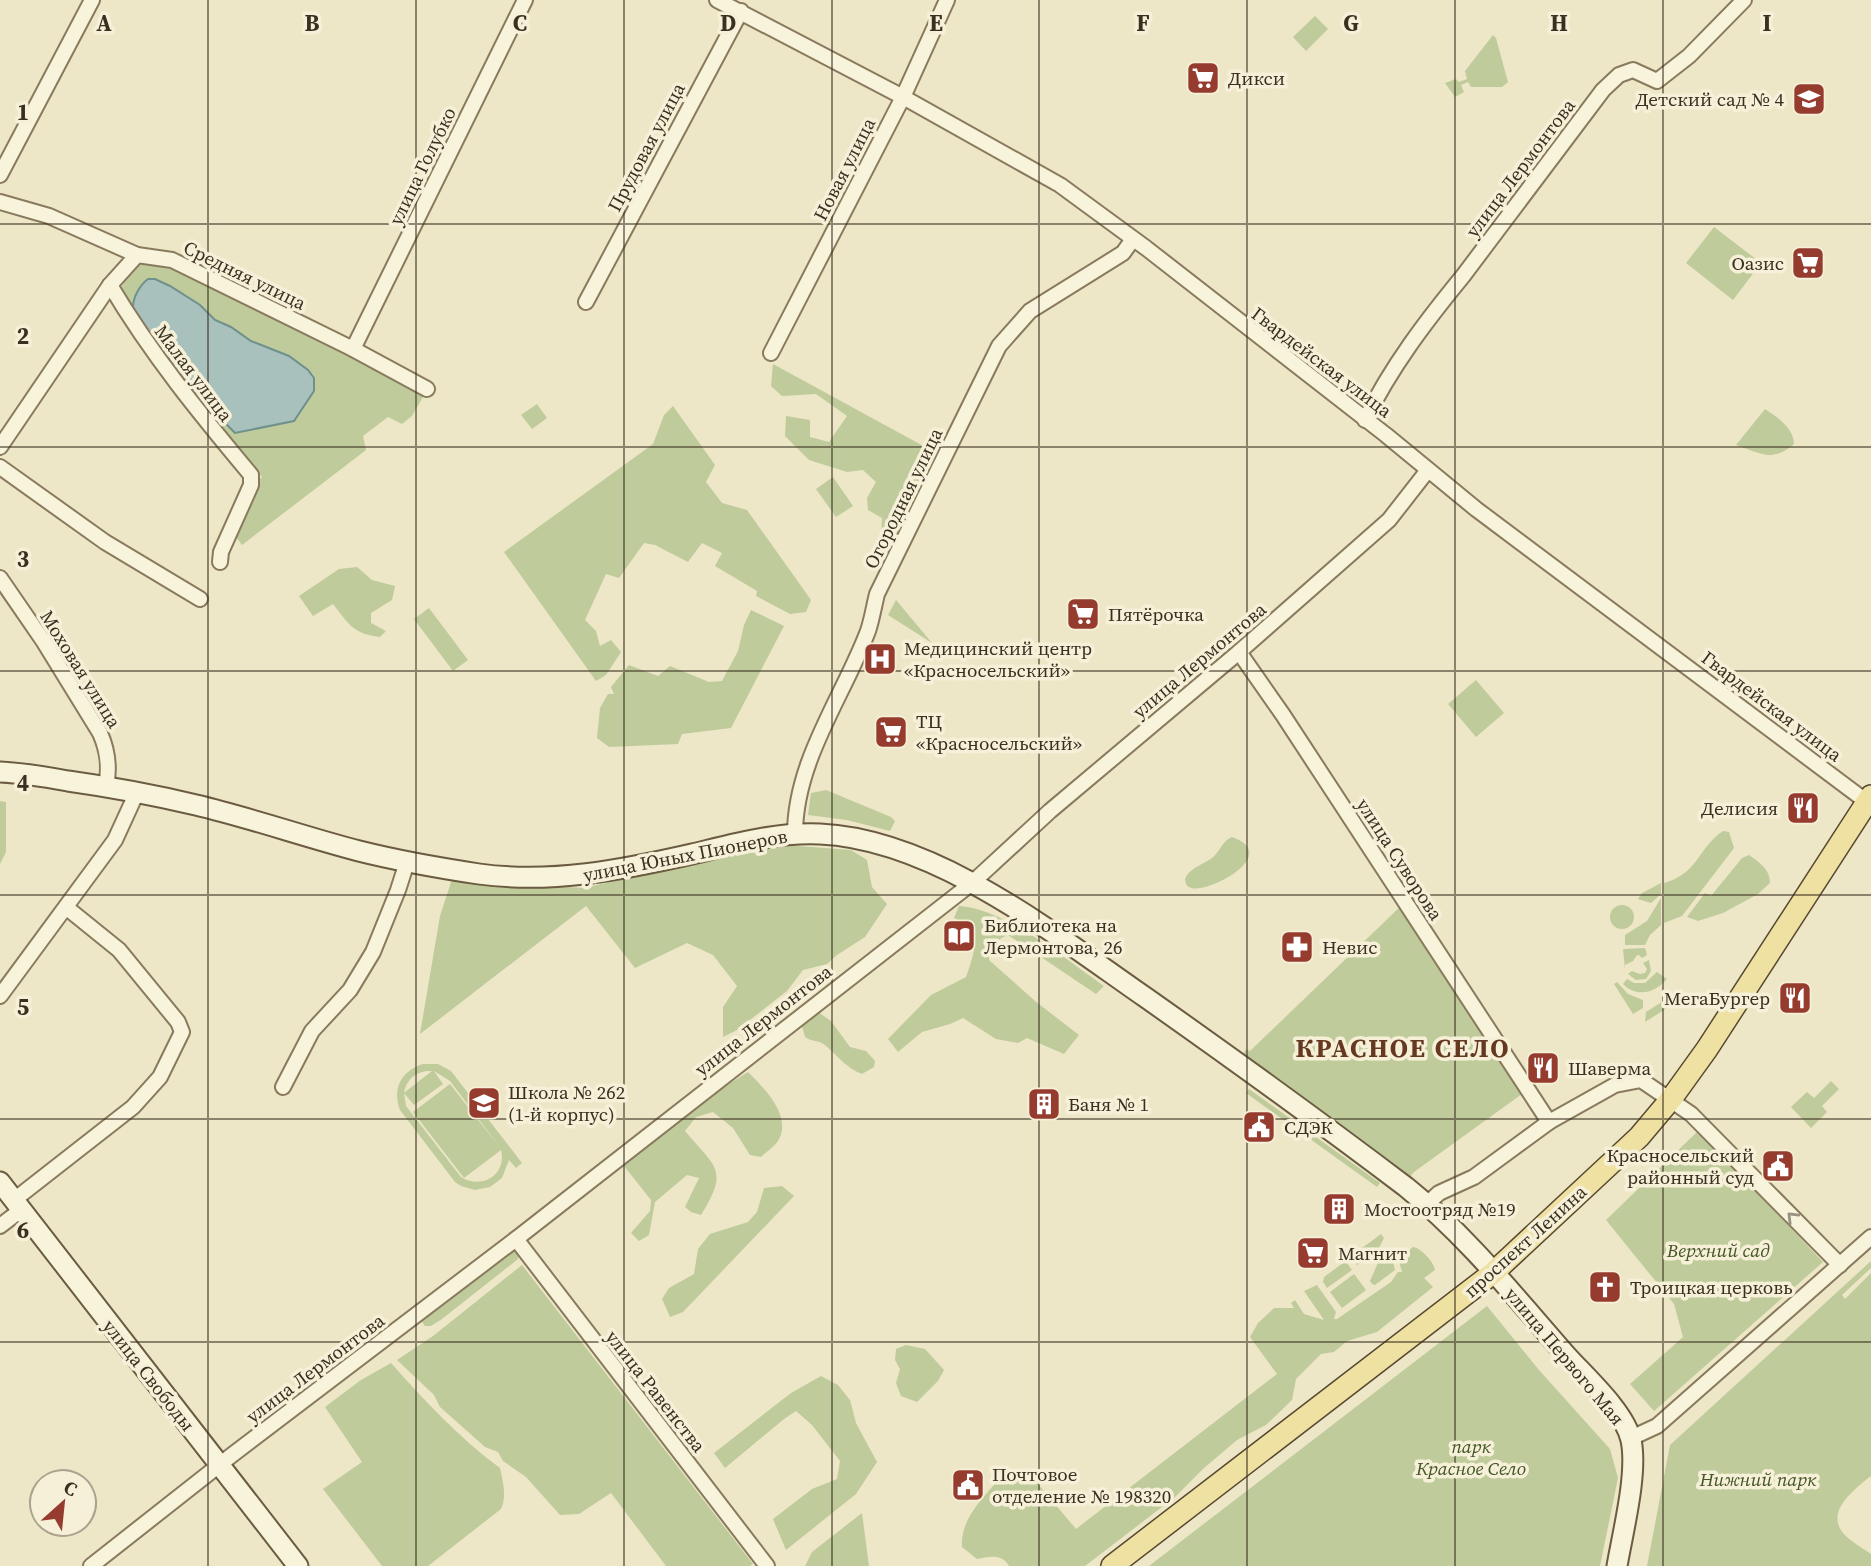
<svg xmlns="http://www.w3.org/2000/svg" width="1871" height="1566" font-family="'Source Serif 4',serif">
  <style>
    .green { fill: #bfcb9b; fill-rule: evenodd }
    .water { fill: #a8c1bd; stroke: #6f908c; stroke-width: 2 }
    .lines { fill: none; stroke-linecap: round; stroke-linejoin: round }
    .street-casing { stroke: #897a5d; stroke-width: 18 }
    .secondary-casing { stroke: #6b5b40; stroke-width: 23 }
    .primary-casing { stroke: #574831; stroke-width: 24 }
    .street { stroke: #f8f3db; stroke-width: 14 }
    .secondary { stroke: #f8f3db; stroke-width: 19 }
    .primary { stroke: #efe1a1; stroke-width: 21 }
    .oneway { stroke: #99927e }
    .grid { fill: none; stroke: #3a3020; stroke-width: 2; stroke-opacity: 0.55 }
    .labels { text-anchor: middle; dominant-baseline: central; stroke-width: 7; stroke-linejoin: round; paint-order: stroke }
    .poi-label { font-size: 19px; fill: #3a3020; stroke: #f5f0d7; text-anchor: start }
    .street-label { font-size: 19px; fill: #3a3020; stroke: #f5f0d7 }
    .park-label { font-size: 19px; font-style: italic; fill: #445527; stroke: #f5f0d7 }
    .district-label { font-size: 26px; font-weight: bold; letter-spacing: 2px; fill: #653821; stroke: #f5f0d7 }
    .grid-label { font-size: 23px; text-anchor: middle; font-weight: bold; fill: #3a3020; stroke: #f5f0d7; stroke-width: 7; stroke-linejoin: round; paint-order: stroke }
  </style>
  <rect width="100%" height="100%" fill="#ede7c7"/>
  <!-- green -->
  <g class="green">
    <path d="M1315,16L1328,29L1306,51L1293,37Z"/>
    <path d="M1493,35L1496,38L1508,82L1502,87H1471L1468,82L1461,85L1464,92L1455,97L1445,83L1456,79L1459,82L1467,79L1465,71Z"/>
    <path d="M1714,227L1761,263L1733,300L1686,263Z"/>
    <path d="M145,263C191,269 233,296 274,316C322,341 371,363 419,389L424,395L412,416L402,424L388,417L363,436L366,450L242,545L234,534L258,481L262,477L137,323L121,288L133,268ZM148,279H155L170,286L200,305L215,320L231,327L251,341L289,356L308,370L314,378V391L294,420L235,433C217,415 133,327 133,307C133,297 140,285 148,279Z"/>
    <path d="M773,364L938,454L892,548L881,541L882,518L868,510L867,498L876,482L863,470L847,472L809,460L785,436L786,416L810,420V437L829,442L847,416L816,394L782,396L771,386Z"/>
    <path d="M537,404L547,418L532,429L521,415Z"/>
    <path d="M673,406L715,465L706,482L722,503L747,510L811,600L806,612L790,614L756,596L757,591L715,566L722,553L702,543L688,562L655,545L644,543L619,578L606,574L585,620L596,631L600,646L611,640L621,652L606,675L596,681L504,552L653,444L664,415Z"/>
    <path d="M1765,409C1777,417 1794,428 1794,444C1773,463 1760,453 1736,445Z"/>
    <path d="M833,477L853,506L836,517L816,489Z"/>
    <path d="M357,567L372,580L395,586L392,600L371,613V623L386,631L380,637C353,634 349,624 333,604L313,616L299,596L339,569Z"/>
    <path d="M896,600L932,643L888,615Z"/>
    <path d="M429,608L468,660L453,671L414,619Z"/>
    <path d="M751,610L784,626L731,728L682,734L678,744L609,747L597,738L600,708L608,694H614L611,687L629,665L658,676L670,666L709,682L722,681L738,651L744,625Z"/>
    <path d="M1476,680L1504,713L1476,737L1448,704Z"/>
    <path d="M826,790L891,817L895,821L890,831L847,820L808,815L811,793Z"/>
    <path d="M0,801L6,802V852L0,864Z"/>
    <path d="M1723,831L1729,832L1734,848L1682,916L1664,923V883C1699,873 1696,850 1723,831Z"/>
    <path d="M1232,837C1283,855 1207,894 1191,888C1186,886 1186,884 1185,879C1190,866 1208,864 1216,854C1222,847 1223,841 1232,837Z"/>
    <path d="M772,844L851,850L867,860L872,887L887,904L865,937L837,955L827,964L803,970L787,991L737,1030L723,1037V1007L737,986L713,955L687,943L635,968L586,906L420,1034L440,916L452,879L584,888Z"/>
    <path d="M1749,855C1760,863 1770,869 1770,883L1758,894L1723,913L1698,921L1687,917L1705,893L1711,896L1742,858Z"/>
    <path d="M1661,883V894L1651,903L1638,899L1642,893Z"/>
    <path d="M1661,898V925L1650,935L1645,945H1625V935L1647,921Z"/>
    <path d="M1403,904L1522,1094L1414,1172L1408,1179L1242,1057L1246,1049L1250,1051Z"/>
    <circle cx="1622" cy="917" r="12"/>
    <path d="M959,906C1004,908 1067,960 1104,986L1096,994L1008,935C996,939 990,948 989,960L1035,1001L1079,1035L1064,1054L1027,1038L1018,1043L996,1039L963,1018L950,1024L922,1032L898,1052L888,1039L931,995L966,977C975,951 983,932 954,918Z"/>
    <path d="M1645,948L1647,955L1642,958L1639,955H1637L1633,961L1625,965V969L1623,949Z"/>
    <path d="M1649,960L1651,971L1646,979L1636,980L1628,974L1632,971L1640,974L1645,973L1647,969L1643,963Z"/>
    <path d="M1657,972L1667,979C1655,993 1637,998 1623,984L1627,979L1634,983H1645Z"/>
    <path d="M1617,982L1628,994L1643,1000V1008L1633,1014L1614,984Z"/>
    <path d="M1671,996L1675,1003L1645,1022L1646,1012Z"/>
    <path d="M818,1012L831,1021L850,1047L866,1051L875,1061L874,1067L862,1074C846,1068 838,1056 825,1045C819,1040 812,1042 805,1037L802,1026Z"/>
    <path d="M423,1064H438L451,1071L522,1163L516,1168L509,1160L502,1178L490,1187L475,1190L461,1186L455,1182L400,1110C392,1089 401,1071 423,1064ZM432,1071L405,1092H404C407,1078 418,1070 432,1071ZM434,1071L450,1081L501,1149L450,1084L413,1112L464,1178L501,1150C507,1175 482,1190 461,1177L406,1106L404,1093L414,1105L443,1084Z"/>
    <path d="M748,1072C764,1088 793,1116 778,1141C774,1147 766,1152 761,1157L750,1155L733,1128L713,1112L696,1117L685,1131C715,1167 730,1169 701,1215L691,1212L685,1207L699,1178L687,1175L655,1202L649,1235L639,1241L631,1233L650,1211L651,1200L624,1166C658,1130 706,1098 748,1072Z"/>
    <path d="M1831,1081L1839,1089L1822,1106L1827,1112L1811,1128L1791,1107L1807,1092L1814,1098Z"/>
    <path d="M1249,1089L1380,1183L1377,1187L1246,1093Z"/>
    <path d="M1698,1131L1823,1262L1654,1411L1630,1384L1683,1337L1674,1304L1606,1220Z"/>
    <path d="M782,1186L794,1196L683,1312L670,1317L662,1299L669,1288L694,1274L698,1249L710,1234L748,1222L757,1212L764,1188Z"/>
    <path d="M1381,1234L1384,1238L1378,1250L1357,1265L1353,1259L1354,1254Z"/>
    <path d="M1413,1247C1421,1248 1434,1262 1435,1270L1424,1278L1433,1287L1377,1332L1347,1341L1334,1352L1321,1354L1296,1379L1292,1400L1266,1425L1237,1440L1204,1468L1175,1497L1085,1566H1009C1002,1553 988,1557 977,1559L962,1547C960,1516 986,1497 1003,1473L1033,1478L1076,1529L1277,1374L1250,1337L1258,1323L1274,1308H1294L1291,1303L1295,1300L1304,1314L1324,1320L1304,1291L1317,1285L1336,1312L1334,1319H1337L1391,1282L1398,1272H1402L1398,1258Z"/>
    <path d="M512,1250L519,1255L518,1259L442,1319L431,1326H425L422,1322L423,1317Z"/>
    <path d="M1390,1250L1395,1270L1375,1285L1372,1284L1370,1281L1381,1256Z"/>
    <path d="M1871,1261V1268L1842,1295L1845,1299L1871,1273V1476C1852,1491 1821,1515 1848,1538C1855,1544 1864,1549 1871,1554V1566H1647L1670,1445Z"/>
    <path d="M1343,1263H1347L1352,1270L1327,1288L1323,1282L1324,1277Z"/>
    <path d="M522,1265L753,1564L750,1566H666L611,1493L579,1514L560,1515L526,1477L503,1461L498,1452L485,1447L440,1407L434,1395L397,1360L433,1336Z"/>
    <path d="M1354,1274L1366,1290L1342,1308L1330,1292Z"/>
    <path d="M1487,1306L1539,1370L1610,1449L1618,1478L1600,1566H1149Z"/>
    <path d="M906,1345L925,1349L944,1370L938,1381L917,1402L901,1396L896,1383L900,1369L895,1360L896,1349Z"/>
    <path d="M391,1363C425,1401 459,1438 500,1468C503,1482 507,1496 501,1509L428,1566H382L323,1489L362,1462L325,1407L361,1380Z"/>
    <path d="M821,1376L838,1385L850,1400L856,1423L877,1462L856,1494L786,1550L773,1519L812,1489L837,1479L840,1461L812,1425L796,1411L784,1419L725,1468L714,1453L791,1393Z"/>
    <path d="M862,1513L869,1566H805L812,1552Z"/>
  </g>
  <!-- water -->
  <path class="water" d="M148,279H155L170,286L200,305L215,320L231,327L251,341L289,356L308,370L314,378V391L294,421L235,433C217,415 133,327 133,307C133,297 140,285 148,279Z"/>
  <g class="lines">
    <defs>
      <g id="street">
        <path d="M717,0L903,97L1060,185L1146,248L1386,435L1476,509L1871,805"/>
        <path d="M0,175L92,0"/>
        <path d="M0,202L49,216L137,255L172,260L353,349L427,389"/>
        <path d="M110,285C151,354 200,414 251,475V485L221,552L220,562"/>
        <path d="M586,302L741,11"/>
        <path d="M353,349L525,0"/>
        <path d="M771,353L903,97L947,0"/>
        <path d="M1365,420C1391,367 1426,321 1463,276L1603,90L1619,75L1633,70L1657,81L1689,56L1744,0"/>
        <path d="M0,447L110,285L137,255"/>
        <path d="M0,467L105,542L200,599"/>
        <path d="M0,578L44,642L100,733C108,751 110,767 106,787"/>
        <path d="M1239,652L1283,715L1549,1122L1615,1085L1641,1080L1691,1114L1840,1265"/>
        <path d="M795,834C795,761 843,697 868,631C872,619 874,606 877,594L999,346L1030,311L1123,253L1133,239"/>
        <path d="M0,996L115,840L137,792"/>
        <path d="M283,1087L312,1031L350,990L373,952L398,890L407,862"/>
        <path d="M14,1200L133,1107L160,1077L182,1032L178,1022L119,950L67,908"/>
        <path d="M1427,1204L1439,1193L1474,1177L1549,1122"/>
        <path d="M0,1226L21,1210"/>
        <path d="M516,1239L767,1566"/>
        <path d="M1631,1438L1657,1426L1871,1237"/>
        <path d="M91,1566L232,1455L516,1239L972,883L1050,811L1239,652L1389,520L1428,470"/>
      </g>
      <g id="secondary">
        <path d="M0,772C23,773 46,777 68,781C111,787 154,795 196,805C251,818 305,837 359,851C399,861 439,868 479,874C551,884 622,870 692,854C734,844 776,832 820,834C935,839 1054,934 1145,997C1233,1059 1320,1122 1406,1187C1466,1235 1516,1298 1567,1356C1586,1377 1625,1412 1631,1440C1638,1473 1623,1531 1617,1566"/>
        <path d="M0,1182L298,1566"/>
      </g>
      <path id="primary" d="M1112,1566L1493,1273L1639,1137L1671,1099L1707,1049L1871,796"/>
    </defs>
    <!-- street casing -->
    <use href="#street" class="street-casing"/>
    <!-- secondary casing -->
    <use href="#secondary" class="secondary-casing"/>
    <!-- primary casing -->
    <use href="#primary" class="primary-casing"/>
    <!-- street -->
    <use href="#street" class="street"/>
    <!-- secondary -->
    <use href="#secondary" class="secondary"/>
    <!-- primary -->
    <use href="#primary" class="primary"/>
  </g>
  <!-- one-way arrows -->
  <defs><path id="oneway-chevron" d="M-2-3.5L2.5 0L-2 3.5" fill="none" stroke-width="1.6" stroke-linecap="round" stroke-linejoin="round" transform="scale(1.75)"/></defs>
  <use class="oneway" href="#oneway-chevron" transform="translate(1792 1217) rotate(-135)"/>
  <!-- grid -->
  <path class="grid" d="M208,0V1566M416,0V1566M624,0V1566M832,0V1566M1039,0V1566M1247,0V1566M1455,0V1566M1663,0V1566M0,224H1871M0,447H1871M0,671H1871M0,895H1871M0,1119H1871M0,1342H1871"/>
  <!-- icons -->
  <defs>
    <symbol id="supermarket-square" viewBox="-11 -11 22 22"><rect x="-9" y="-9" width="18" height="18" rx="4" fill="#963c2f" stroke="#f5f0d7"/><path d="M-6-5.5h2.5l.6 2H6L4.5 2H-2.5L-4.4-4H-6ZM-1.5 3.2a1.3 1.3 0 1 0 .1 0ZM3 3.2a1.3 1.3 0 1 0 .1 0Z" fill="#fff"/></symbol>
    <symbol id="school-square" viewBox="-11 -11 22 22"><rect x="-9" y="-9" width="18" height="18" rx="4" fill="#963c2f" stroke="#f5f0d7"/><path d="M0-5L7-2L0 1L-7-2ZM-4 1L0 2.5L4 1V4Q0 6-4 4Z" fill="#fff"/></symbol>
    <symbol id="hospital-square" viewBox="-11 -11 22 22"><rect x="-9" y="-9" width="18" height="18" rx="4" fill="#963c2f" stroke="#f5f0d7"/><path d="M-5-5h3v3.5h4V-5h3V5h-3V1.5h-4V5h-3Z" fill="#fff"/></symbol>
    <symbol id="restaurant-square" viewBox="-11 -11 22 22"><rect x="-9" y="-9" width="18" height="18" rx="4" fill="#963c2f" stroke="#f5f0d7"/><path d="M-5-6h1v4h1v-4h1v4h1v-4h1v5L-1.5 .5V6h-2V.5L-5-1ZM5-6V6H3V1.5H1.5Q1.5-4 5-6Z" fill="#fff"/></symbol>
    <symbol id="library-square" viewBox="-11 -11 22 22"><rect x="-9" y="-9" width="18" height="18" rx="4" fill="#963c2f" stroke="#f5f0d7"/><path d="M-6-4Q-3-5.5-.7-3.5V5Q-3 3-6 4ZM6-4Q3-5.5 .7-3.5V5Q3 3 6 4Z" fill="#fff"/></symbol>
    <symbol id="pharmacy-square" viewBox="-11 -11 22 22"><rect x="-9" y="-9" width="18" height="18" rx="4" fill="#963c2f" stroke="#f5f0d7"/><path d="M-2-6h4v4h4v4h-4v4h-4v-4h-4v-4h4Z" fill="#fff"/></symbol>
    <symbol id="building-square" viewBox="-11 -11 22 22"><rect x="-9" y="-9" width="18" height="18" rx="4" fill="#963c2f" stroke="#f5f0d7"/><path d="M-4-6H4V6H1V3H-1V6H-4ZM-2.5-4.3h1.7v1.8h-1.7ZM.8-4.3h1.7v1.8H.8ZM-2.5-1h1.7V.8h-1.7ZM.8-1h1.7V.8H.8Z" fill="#fff"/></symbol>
    <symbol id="civic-square" viewBox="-11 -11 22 22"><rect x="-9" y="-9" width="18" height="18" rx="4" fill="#963c2f" stroke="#f5f0d7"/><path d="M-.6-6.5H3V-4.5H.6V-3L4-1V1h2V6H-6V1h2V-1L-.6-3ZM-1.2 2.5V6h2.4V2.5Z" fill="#fff"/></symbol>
    <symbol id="church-square" viewBox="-11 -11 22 22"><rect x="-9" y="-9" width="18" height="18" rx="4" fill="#963c2f" stroke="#f5f0d7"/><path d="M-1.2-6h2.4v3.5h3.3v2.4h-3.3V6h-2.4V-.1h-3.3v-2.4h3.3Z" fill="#fff"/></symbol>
  </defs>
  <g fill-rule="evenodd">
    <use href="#supermarket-square" x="1184" y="59" width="38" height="38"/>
    <use href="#school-square" x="1790" y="80" width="38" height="38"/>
    <use href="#supermarket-square" x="1789" y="244" width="38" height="38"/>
    <use href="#supermarket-square" x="1064" y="595" width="38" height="38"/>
    <use href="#hospital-square" x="861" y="640" width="38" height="38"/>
    <use href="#supermarket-square" x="872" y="713" width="38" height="38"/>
    <use href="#restaurant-square" x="1784" y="789" width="38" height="38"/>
    <use href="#library-square" x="940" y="917" width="38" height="38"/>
    <use href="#pharmacy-square" x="1278" y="928" width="38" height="38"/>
    <use href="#restaurant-square" x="1776" y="979" width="38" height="38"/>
    <use href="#restaurant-square" x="1524" y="1049" width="38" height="38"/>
    <use href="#school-square" x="465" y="1084" width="38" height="38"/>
    <use href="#building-square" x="1025" y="1085" width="38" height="38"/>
    <use href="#civic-square" x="1240" y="1108" width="38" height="38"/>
    <use href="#civic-square" x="1759" y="1147" width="38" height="38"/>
    <use href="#building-square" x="1320" y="1190" width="38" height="38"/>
    <use href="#supermarket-square" x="1294" y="1234" width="38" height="38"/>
    <use href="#church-square" x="1586" y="1268" width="38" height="38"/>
    <use href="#civic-square" x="949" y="1466" width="38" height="38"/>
  </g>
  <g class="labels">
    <!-- poi labels -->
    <g class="poi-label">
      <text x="1228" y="78">Дикси</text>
      <text x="1784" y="99" text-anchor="end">Детский сад № 4</text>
      <text x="1784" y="263" text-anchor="end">Оазис</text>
      <text x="1108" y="614">Пятёрочка</text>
      <text x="904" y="648">Медицинский центр<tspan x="904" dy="22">«Красносельский»</tspan></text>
      <text x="916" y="721">ТЦ<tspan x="916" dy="22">«Красносельский»</tspan></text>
      <text x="1778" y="808" text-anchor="end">Делисия</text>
      <text x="984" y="925">Библиотека на<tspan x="984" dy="22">Лермонтова, 26</tspan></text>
      <text x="1322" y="947">Невис</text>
      <text x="1770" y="998" text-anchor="end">МегаБургер</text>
      <text x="1568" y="1068">Шаверма</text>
      <text x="508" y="1092">Школа № 262<tspan x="508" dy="22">(1-й корпус)</tspan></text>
      <text x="1068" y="1104">Баня № 1</text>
      <text x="1284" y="1127">СДЭК</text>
      <text x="1754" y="1155" text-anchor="end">Красносельский<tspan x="1754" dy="22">районный суд</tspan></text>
      <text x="1364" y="1209">Мостоотряд №19</text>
      <text x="1338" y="1253">Магнит</text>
      <text x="1630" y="1287">Троицкая церковь</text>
      <text x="992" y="1474">Почтовое<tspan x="992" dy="22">отделение № 198320</tspan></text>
    </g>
    <!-- street labels -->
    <g class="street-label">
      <text transform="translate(646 147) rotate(-62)">Прудовая улица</text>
      <text transform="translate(422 166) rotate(-64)">улица Голубко</text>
      <text transform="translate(1520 168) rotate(-53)">улица Лермонтова</text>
      <text transform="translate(844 169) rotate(-63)">Новая улица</text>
      <text transform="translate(245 275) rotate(26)">Средняя улица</text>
      <text transform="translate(1322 362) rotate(37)">Гвардейская улица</text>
      <text transform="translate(194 373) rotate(53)">Малая улица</text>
      <text transform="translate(903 498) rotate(-64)">Огородная улица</text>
      <text transform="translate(1199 660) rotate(-40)">улица Лермонтова</text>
      <text transform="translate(81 669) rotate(58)">Моховая улица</text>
      <text transform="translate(1772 706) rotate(37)">Гвардейская улица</text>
      <text transform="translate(685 855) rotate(-11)">улица Юных Пионеров</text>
      <text transform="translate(1400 859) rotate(57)">улица Суворова</text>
      <text transform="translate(763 1020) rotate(-38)">улица Лермонтова</text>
      <text transform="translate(1525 1241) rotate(-42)">проспект Ленина</text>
      <text transform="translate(1565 1356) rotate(50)">улица Первого Мая</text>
      <text transform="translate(315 1368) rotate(-37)">улица Лермонтова</text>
      <text transform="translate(149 1375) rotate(52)">улица Свободы</text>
      <text transform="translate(656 1391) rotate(52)">улица Равенства</text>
    </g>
    <!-- park labels -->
    <g class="park-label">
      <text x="1718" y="1250">Верхний сад</text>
      <text x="1471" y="1446">парк<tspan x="1471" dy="22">Красное Село</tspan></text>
      <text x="1758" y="1479">Нижний парк</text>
    </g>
    <!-- district labels -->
    <g class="district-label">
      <text x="1403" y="1048">КРАСНОЕ СЕЛО</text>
    </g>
  </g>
  <g class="grid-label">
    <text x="104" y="31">A</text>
    <text x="312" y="31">B</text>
    <text x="520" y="31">C</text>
    <text x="728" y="31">D</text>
    <text x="936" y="31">E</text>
    <text x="1143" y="31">F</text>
    <text x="1351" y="31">G</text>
    <text x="1559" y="31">H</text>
    <text x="1767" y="31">I</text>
    <text x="23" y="120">1</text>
    <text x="23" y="344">2</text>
    <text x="23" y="567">3</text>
    <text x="23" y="791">4</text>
    <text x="23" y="1015">5</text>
    <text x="23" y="1238">6</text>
  </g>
  <!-- north arrow -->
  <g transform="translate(63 1503) rotate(27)"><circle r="33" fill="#f5f0d7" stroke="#aaa38e" stroke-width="2"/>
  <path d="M0-5L12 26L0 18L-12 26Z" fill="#963c2f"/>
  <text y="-10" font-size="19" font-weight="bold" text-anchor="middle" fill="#3a3020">С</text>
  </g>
</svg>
